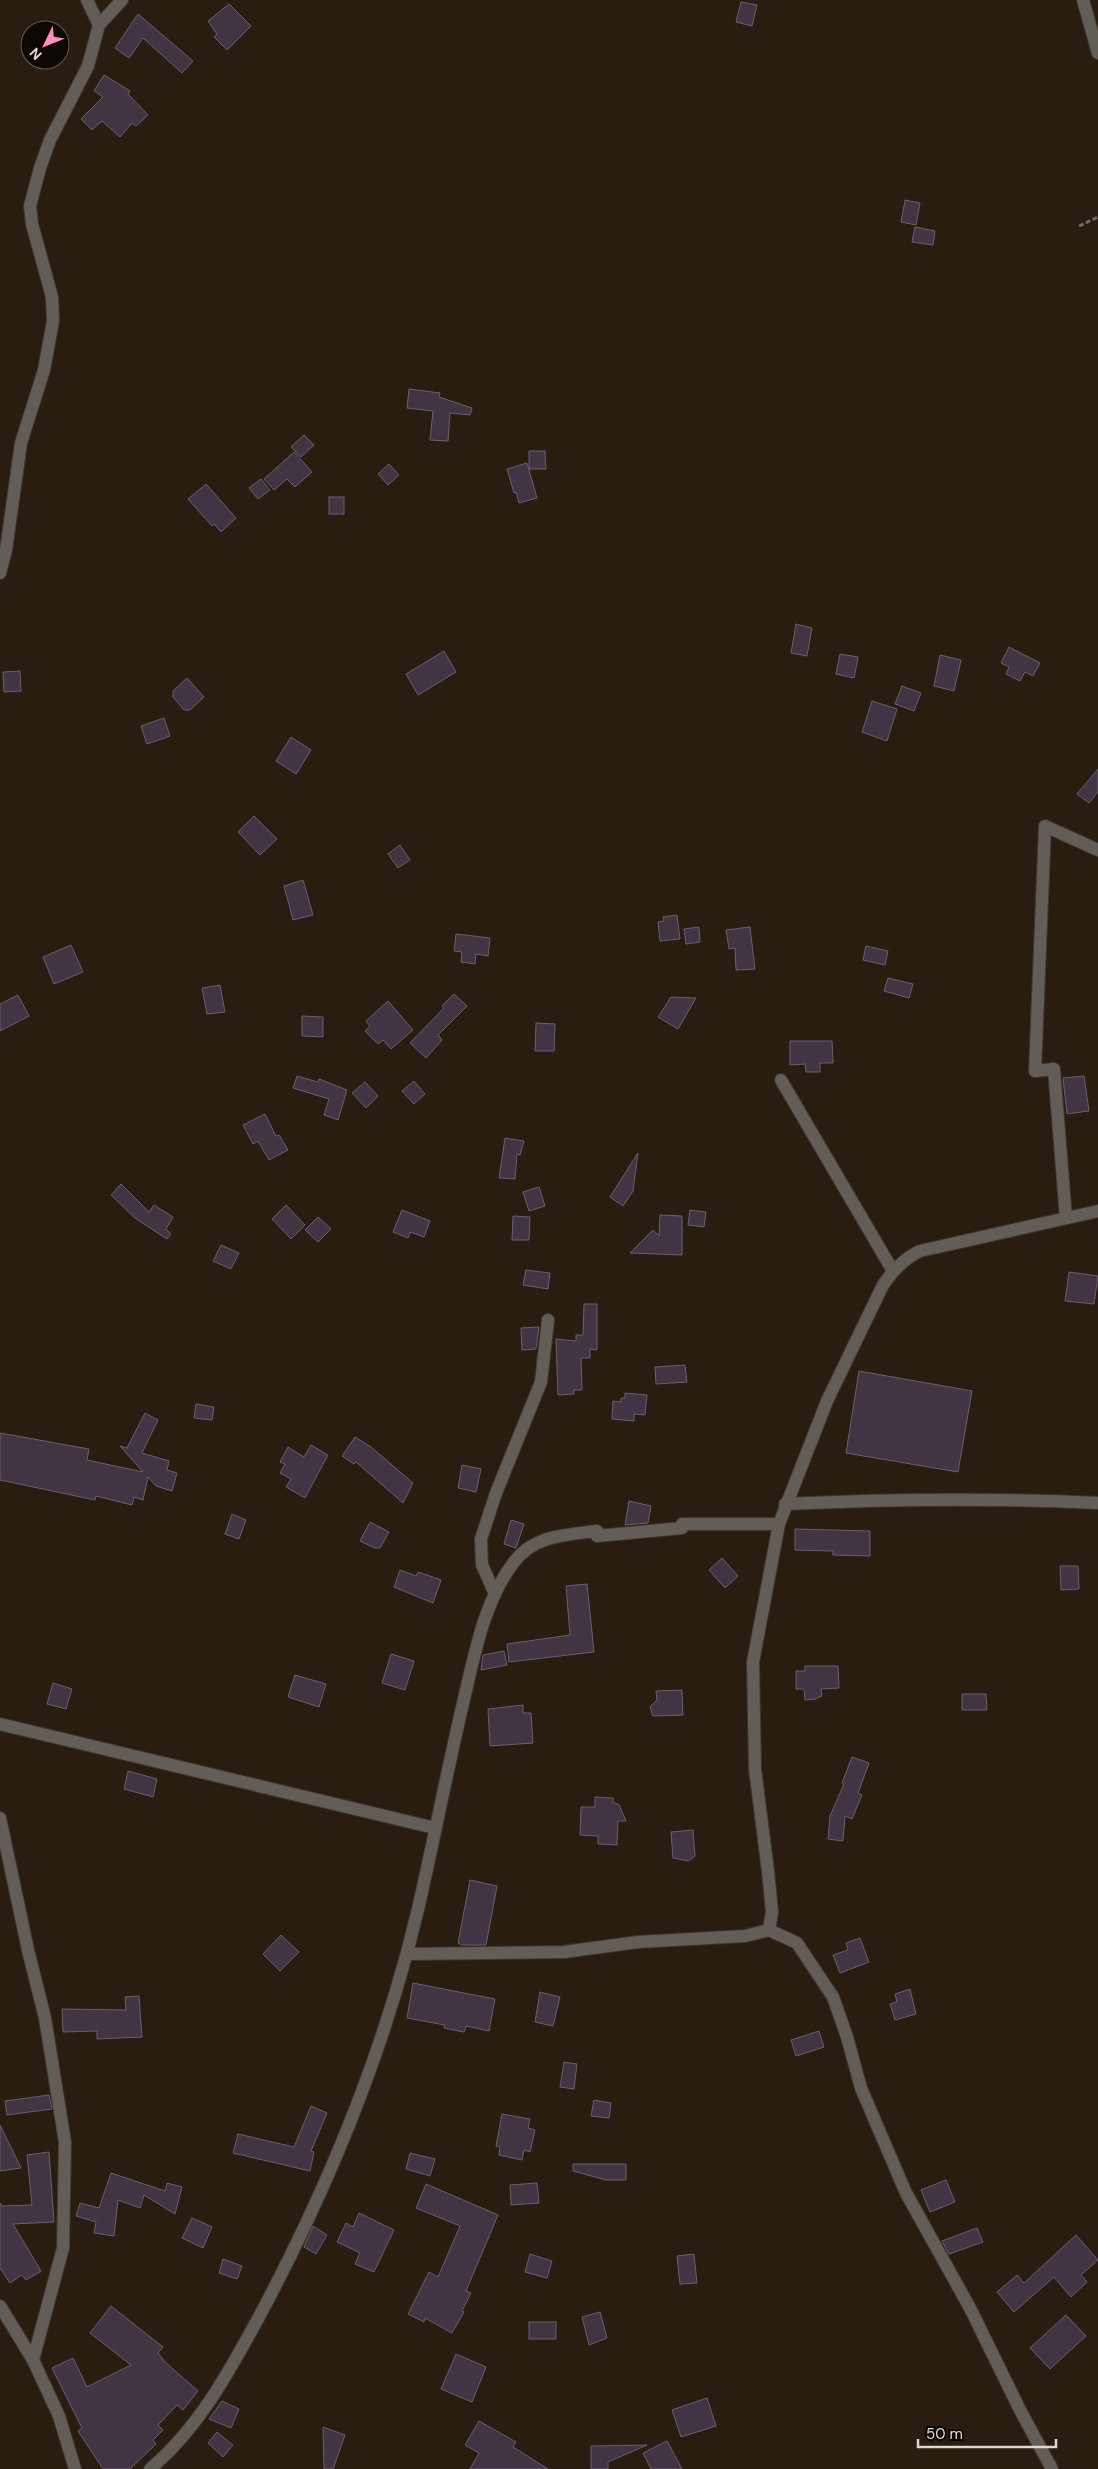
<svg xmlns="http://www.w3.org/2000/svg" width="1098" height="2469" font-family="'DM Sans',sans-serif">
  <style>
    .building { fill: #413544; stroke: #6b5f6e }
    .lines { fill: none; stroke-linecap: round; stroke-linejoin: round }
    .minor-casing { stroke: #43362c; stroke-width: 14 }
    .path { stroke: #756a60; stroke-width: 3; stroke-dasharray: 5 2.5; stroke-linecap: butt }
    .minor { stroke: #625e57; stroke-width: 12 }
  </style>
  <rect width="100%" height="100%" fill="#291c11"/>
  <!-- building -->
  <g class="building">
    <path d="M741,2L757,5L752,26L736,22Z"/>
    <path d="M229,4L251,26L227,50L214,37L217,34L208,21Z"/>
    <path d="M138,14L193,61L182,73L143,38L129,58L115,48Z"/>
    <path d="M104,75L130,91L128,94L148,115L136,126L132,123L120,137L102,121L92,130L81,119L103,97L94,91Z"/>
    <path d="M905,200L920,203L916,225L901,222Z"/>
    <path d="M915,227L935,231L933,245L912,242Z"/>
    <path d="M409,389L440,393L439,397L472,408L470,415L450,413L448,441L430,440L433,411L407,408Z"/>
    <path d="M304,435L314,445L301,457L291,447Z"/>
    <path d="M529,451H545L546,469H529Z"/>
    <path d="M294,452L312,472L295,487L287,479L274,490L264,479Z"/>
    <path d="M527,463L537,498L519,503L516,492L514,493L507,469Z"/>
    <path d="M389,464L399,475L388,485L378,474Z"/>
    <path d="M261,479L270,490L258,499L249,488Z"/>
    <path d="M206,484L236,518L221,532L214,524L212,526L188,499Z"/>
    <rect x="329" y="497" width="15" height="17"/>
    <path d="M796,624L812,628L807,656L791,653Z"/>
    <path d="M1009,647L1040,663L1033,676L1025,672L1020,681L1006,674L1009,667L1001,663Z"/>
    <path d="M444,651L456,672L418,695L406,674Z"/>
    <path d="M840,654L858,657L854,678L836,674Z"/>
    <path d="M940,655L961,660L954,691L934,686Z"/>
    <path d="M20,671L21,691L4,692L3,672Z"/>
    <path d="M187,678L204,697L190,710H184L173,697V691Z"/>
    <path d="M902,686L921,693L914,711L895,704Z"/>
    <path d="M872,701L897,709L887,741L862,732Z"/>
    <path d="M164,718L170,736L147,744L141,726Z"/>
    <path d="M291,737L311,750L296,774L276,761Z"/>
    <path d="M1098,769V792L1089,803L1077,794Z"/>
    <path d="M254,816L277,839L260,855L238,832Z"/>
    <path d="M400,845L410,860L398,868L388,854Z"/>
    <path d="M303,880L313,915L293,920L284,886Z"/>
    <path d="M677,915L680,939L660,941L658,922L664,921L663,917Z"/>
    <path d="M699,927L700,942L686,944L684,929Z"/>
    <path d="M750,927L755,969L736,970L735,948L729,949L726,930Z"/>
    <path d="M456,934L490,938L488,956L476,954L475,964L461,962L462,952L454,951Z"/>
    <path d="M71,945L83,972L54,984L43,957Z"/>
    <path d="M866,946L888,951L885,965L863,960Z"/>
    <path d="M888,978L913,984L909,998L884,991Z"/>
    <path d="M220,985L225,1012L207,1014L202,988Z"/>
    <path d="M454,994L467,1006L438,1035L442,1040L426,1058L410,1043L444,1008L442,1006Z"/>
    <path d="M18,995L29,1016L0,1031V1004Z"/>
    <path d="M671,997L696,998L678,1029L658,1017Z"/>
    <path d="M388,1001L413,1030L391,1049L383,1040L378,1044L365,1031L370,1026L366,1021Z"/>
    <path d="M302,1016L323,1017V1037L302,1036Z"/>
    <path d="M536,1023L555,1024L554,1051H535Z"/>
    <path d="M790,1041H832L833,1063H820V1072H806L805,1064L790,1065Z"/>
    <path d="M297,1076L318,1082L319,1079L347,1090L338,1120L324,1115L329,1099L293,1088Z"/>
    <path d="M1084,1076L1089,1111L1067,1114L1063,1078Z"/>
    <path d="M414,1081L425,1094L414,1104L402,1091Z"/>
    <path d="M365,1082L378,1096L366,1108L352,1093Z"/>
    <path d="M265,1114L276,1136L279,1135L288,1150L269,1160L258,1141L253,1144L243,1125Z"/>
    <path d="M505,1138L524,1141L520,1155L517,1154L515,1179L499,1178Z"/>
    <path d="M638,1153L633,1191L623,1206L610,1197Z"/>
    <path d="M121,1184L149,1212L154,1205L173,1217L166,1229L171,1234L167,1239L135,1218L111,1195Z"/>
    <path d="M539,1187L545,1206L529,1211L523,1192Z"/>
    <path d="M286,1205L305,1225L291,1239L272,1219Z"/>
    <path d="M402,1210L430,1221L424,1237L410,1232L408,1238L393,1232Z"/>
    <path d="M690,1210L706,1212L704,1227L688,1225Z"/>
    <path d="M660,1215L682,1216V1255L630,1253L653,1230L659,1236Z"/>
    <path d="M513,1216L530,1217L529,1240H512Z"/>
    <path d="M318,1217L331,1229L318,1242L305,1230Z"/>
    <path d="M221,1245L239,1253L231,1269L213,1261Z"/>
    <path d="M526,1270L550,1273L548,1289L523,1285Z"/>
    <path d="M1069,1272L1098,1276L1094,1304L1065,1301Z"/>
    <path d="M584,1304H597V1350L590,1349V1358H581L582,1390H574V1394L558,1395L556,1339L576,1341V1335H583Z"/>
    <path d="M539,1327L536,1349L522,1350L521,1328Z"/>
    <path d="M685,1365L687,1382L656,1384L655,1367Z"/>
    <path d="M859,1371L972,1391L958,1472L846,1453Z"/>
    <path d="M625,1393L647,1395L645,1415L634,1414V1421L612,1419L613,1401L621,1402V1398H625Z"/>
    <path d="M196,1404L214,1407L212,1420L194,1418Z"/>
    <path d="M145,1413L158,1420L142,1453L169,1461L167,1470L177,1473L172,1491L156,1486L148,1477L143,1500L134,1497L132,1505L96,1496L95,1500L0,1480V1433L89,1449L87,1460L143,1472L120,1446L127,1448Z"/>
    <path d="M355,1437L371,1447L413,1483L403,1503L356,1462L354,1464L342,1456Z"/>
    <path d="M311,1445L328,1455L305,1498L286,1487L291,1479L280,1473L285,1464L280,1462L288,1447L304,1457Z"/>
    <path d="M462,1465L481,1469L476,1492L458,1488Z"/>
    <path d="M629,1501L651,1506L648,1523L625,1525Z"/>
    <path d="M232,1514L246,1520L239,1539L225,1534Z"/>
    <path d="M511,1520L524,1524L516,1548L504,1544Z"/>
    <path d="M370,1522L389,1532L380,1548H375L360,1541Z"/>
    <path d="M795,1529L870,1531V1556L833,1555V1551L795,1550Z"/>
    <path d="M722,1558L738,1576L725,1588L709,1570Z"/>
    <path d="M1060,1566H1078L1079,1589L1061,1590Z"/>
    <path d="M400,1570L416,1576L418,1572L441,1580L433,1603L394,1587Z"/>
    <path d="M587,1584L594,1652L509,1662L507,1644L570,1635L566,1586Z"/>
    <path d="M504,1651L507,1665L481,1670L483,1655Z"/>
    <path d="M391,1654L414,1661L405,1690L382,1683Z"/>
    <path d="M805,1666H838L839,1688L821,1689L822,1696L815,1699L805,1700L804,1689H796V1671H805Z"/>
    <path d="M295,1675L326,1684L319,1707L288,1697Z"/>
    <path d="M53,1683L72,1689L66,1709L47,1704Z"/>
    <path d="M682,1690L683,1715L653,1716L650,1707L657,1700L656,1691Z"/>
    <path d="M962,1694H986L987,1710H962Z"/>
    <path d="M523,1705V1713H531L533,1743L490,1746L488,1709Z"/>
    <path d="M852,1757L869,1763L858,1793L862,1795L852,1819L845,1816L843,1841L828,1839L830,1816L844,1784L842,1783Z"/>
    <path d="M128,1771L157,1779L153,1797L124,1789Z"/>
    <path d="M595,1797L613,1798V1802L619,1805L626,1821H618L617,1845L598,1844V1836L580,1835L581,1807H595Z"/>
    <path d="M693,1830L695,1856L688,1861L673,1858L671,1832Z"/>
    <path d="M470,1880L497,1886L486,1945H462L458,1943Z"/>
    <path d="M281,1935L299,1952L280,1971L263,1954Z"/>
    <path d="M860,1938L869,1962L840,1973L833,1955L848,1950L846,1943Z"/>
    <path d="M413,1983L495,1999L489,2031L466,2026L464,2032L444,2028L445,2025L407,2018Z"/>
    <path d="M910,1989L916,2014L895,2020L890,2004L897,2002L895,1994Z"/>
    <path d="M540,1992L560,1997L553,2026L535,2022Z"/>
    <path d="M139,1996L142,2037L97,2039V2031L63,2032L62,2009L126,2010L125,1997Z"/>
    <path d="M819,2031L824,2047L796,2056L791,2040Z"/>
    <path d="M564,2062L577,2064L574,2089L560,2087Z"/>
    <path d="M49,2095L52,2109L7,2115L5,2101Z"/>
    <path d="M594,2100L611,2103L609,2118L591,2116Z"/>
    <path d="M311,2106L327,2113L311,2151L314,2152L310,2171L233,2153L238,2134L294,2147Z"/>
    <path d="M502,2114L530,2119L528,2128L535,2130L530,2152L524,2150L522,2160L499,2155L500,2147L496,2146Z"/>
    <path d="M0,2125L21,2168L0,2171Z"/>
    <path d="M49,2152L54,2222L13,2224L41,2271L26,2280L22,2275L10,2283L0,2268V2203L2,2206L32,2205L27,2155Z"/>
    <path d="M410,2153L435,2159L430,2176L406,2169Z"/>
    <path d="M573,2164H626V2180H606L573,2171Z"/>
    <path d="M111,2173L165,2191L167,2183L182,2187L175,2214L144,2195L140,2208L118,2200L114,2236L94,2233L96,2222L76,2216L80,2203L99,2208Z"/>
    <path d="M946,2180L955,2202L930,2212L921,2190Z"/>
    <path d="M537,2183L539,2203L511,2205L510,2185Z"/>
    <path d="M426,2184L498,2215L466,2291L471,2293L462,2311L464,2312L452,2333L425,2318L424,2322L408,2314L429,2272L438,2277L460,2226L416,2208Z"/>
    <path d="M359,2213L394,2230L374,2272L355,2264L360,2253L337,2242L346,2223L353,2227Z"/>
    <path d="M192,2218L212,2227L203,2248L182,2238Z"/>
    <path d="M313,2226L327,2235L316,2254L304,2247Z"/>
    <path d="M977,2228L983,2242L949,2254L942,2241Z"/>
    <path d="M1076,2235L1098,2260L1081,2275L1087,2282L1071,2297L1054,2277L1014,2312L997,2292L1017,2275L1024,2283Z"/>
    <path d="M530,2254L552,2261L547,2278L525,2272Z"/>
    <path d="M694,2254L697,2283L680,2284L677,2256Z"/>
    <path d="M223,2259L242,2266L237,2279L219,2273Z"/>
    <path d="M111,2306L163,2347L158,2353L165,2362L198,2391L183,2410L177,2405L158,2425L163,2430L153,2440L156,2444L130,2469H103L78,2431L82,2428L52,2368L73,2358L87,2387L131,2365L90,2333Z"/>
    <path d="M600,2312L607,2338L589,2345L582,2317Z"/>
    <path d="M1066,2315L1086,2336L1050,2369L1030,2348Z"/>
    <rect x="529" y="2322" width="27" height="17"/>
    <path d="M456,2354L486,2367L472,2402L441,2389Z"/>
    <path d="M707,2398L716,2426L681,2437L672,2410Z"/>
    <path d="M222,2401L239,2409L231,2428L209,2419Z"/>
    <path d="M479,2421L516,2442L513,2447L548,2469H470L479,2453L465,2445Z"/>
    <path d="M323,2427L345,2435L333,2469H324Z"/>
    <path d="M217,2432L233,2445L223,2457L208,2443Z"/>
    <path d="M667,2441L682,2469H651L643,2453Z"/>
    <path d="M647,2445L608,2462V2469H591V2446Z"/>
  </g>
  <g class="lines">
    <defs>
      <g id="minor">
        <path d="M1083,0L1098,53"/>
        <path d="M99,25L122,0"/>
        <path d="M0,573L6,550L21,443L44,370L53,321L52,297L32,224L30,206L40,168L50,140L88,66L99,25L87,0"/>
        <path d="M781,1080L893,1271"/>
        <path d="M1066,1218L1054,1069L1035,1071L1045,826L1098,850"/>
        <path d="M785,1504C890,1499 993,1498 1098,1503"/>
        <path d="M779,1524L753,1662L755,1769L768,1871L772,1912L769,1930L797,1943L833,1997L847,2037L861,2088L906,2193L970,2308L1020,2410L1052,2469"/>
        <path d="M495,1594L482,1565L481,1539L496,1493L541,1382L548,1320"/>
        <path d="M0,1724L435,1828"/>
        <path d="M0,1818L28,1950L45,2018L65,2142L63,2248L33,2360"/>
        <path d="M408,1954L564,1952L638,1942L745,1936L769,1930"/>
        <path d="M0,2306L33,2360L59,2416L75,2469"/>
        <path d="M150,2469C199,2428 230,2370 260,2315C336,2173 396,2022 428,1864C440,1809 451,1754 464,1699C475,1653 484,1601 514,1562C534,1535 566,1535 597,1531V1536L682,1528V1524H779L827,1401L883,1285C893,1271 903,1259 920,1251L1098,1211"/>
      </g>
    </defs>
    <!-- minor casing -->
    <use href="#minor" class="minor-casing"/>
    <!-- path -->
    <path class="path" d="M1079,226L1098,217"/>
    <!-- minor -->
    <use href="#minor" class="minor"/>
  </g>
  <!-- north arrow -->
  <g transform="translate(45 45) rotate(227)"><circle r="24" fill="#0e0804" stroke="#625b56"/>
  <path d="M0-4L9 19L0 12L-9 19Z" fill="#ff8eba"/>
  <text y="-8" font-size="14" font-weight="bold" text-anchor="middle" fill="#e0d7d0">N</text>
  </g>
  <!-- scale -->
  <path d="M918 2439v8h138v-8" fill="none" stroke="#e0d7d0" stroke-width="2.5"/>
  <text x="926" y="2439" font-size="15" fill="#e0d7d0" stroke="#0e0804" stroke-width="4" paint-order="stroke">50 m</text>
</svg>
